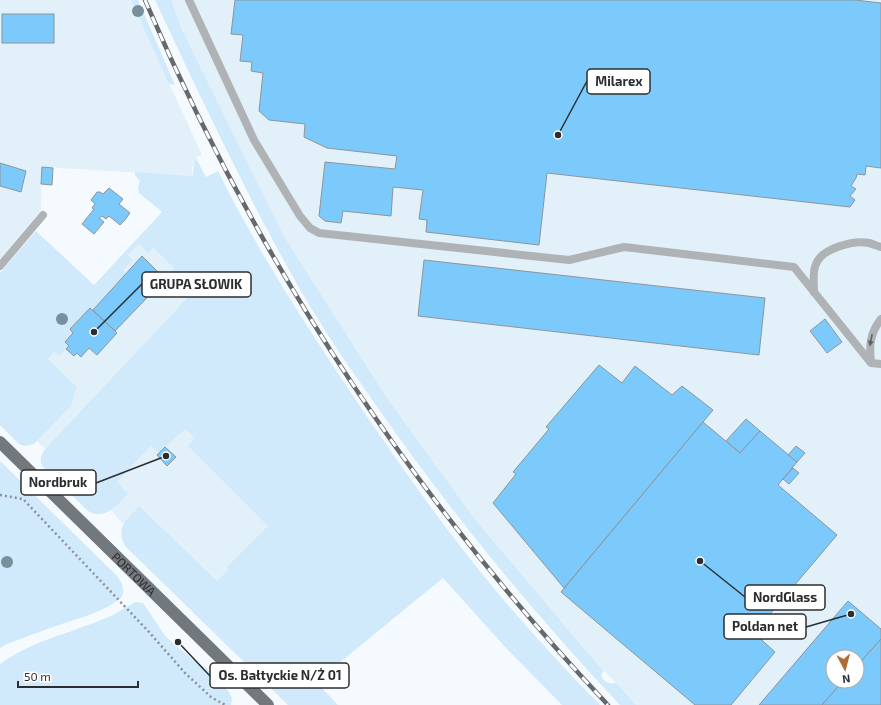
<svg xmlns="http://www.w3.org/2000/svg" width="881" height="705" font-family="'Exo 2',sans-serif">
  <style>
    .built { fill: #e1f0f9; fill-rule: evenodd }
    .green { fill: #d0eafb }
    .building { fill: #7ccafc; stroke: #8e959a }
    .lines { fill: none; stroke-linecap: round; stroke-linejoin: round }
    .path { stroke: #8c9093; stroke-width: 2.5; stroke-dasharray: 2 3; stroke-linecap: butt }
    .lane { stroke: #b0b3b5; stroke-width: 8 }
    .primary { stroke: #73787c; stroke-width: 12 }
    .rail-casing { stroke: #65696b; stroke-width: 4.5 }
    .rail { stroke: #fff; stroke-width: 3; stroke-dasharray: 9; stroke-linecap: butt }
    .tree { fill: #798f9c }
    .oneway { fill: #606365 }
    .labels { text-anchor: middle; dominant-baseline: central; stroke-width: 4; stroke-linejoin: round; paint-order: stroke }
    .street-label { font-size: 12px; fill: #2b2e30; stroke: #fff }
    .leader { fill: none; stroke: #2b2e30; stroke-width: 1.5 }
    .callout-dot { fill: #2b2e30; stroke: #fff; stroke-width: 1.5 }
    .callout { fill: #fff; stroke: #2b2e30; stroke-width: 1.5 }
    .callout-label { font-size: 13px; text-anchor: middle; font-weight: bold; fill: #2b2e30 }
  </style>
  <rect width="100%" height="100%" fill="#f5fafe"/>
  <!-- built -->
  <g class="built">
    <path d="M0,0H131L202,155L197,157V160L194,161L192,168L193,176L42,167L41,210L0,259Z"/>
    <path d="M171,0H881V705H636L588,653L474,518L387,398L285,238L183,32ZM833,657H857V681H833Z"/>
    <path d="M139,244L152,248L174,268L169,274L191,294L45,449L37,441L71,406L77,387L48,359L54,352L59,356L69,346L70,329L90,308L92,310L126,273L122,270L133,260L128,255Z"/>
    <path d="M182,414L289,519L222,587L141,506L123,524L111,510L128,494L116,483Z"/>
  </g>
  <!-- green -->
  <g class="green">
    <path d="M131,0H138L175,85L169,84Z"/>
    <path d="M155,0H171L183,32L285,238L387,398L474,518L588,653L604,671L601,675C603,682 609,684 616,683L636,705H620C532,612 454,516 380,411C359,380 337,351 318,319C298,288 281,255 263,222C225,149 190,75 155,0Z"/>
    <path d="M197,160L206,177L218,171C254,244 298,313 343,381C382,439 421,496 464,551C506,605 552,656 600,705H562L506,648L443,578L316,682L338,705H288L125,546C115,527 127,519 140,506L217,581L228,570L226,568L268,526L188,446L195,438L185,429L159,453L151,446L117,482L128,494C117,505 105,521 88,511L44,468C38,461 41,455 45,449L191,294L169,274L174,268L153,248L148,253L139,244L128,255L133,260L123,270L126,274L93,310L90,308L70,329L73,333L69,346L59,356L54,352L48,359L77,387L71,406L35,443C30,446 25,447 19,444L0,425V273L36,231L94,285L162,212L139,193L138,187L140,181L135,175V172L193,176L194,161Z"/>
    <path d="M0,461L116,575C122,583 125,587 122,597C103,613 79,618 56,626C39,632 23,638 7,644L0,648Z"/>
    <path d="M135,602L143,603L166,637L192,659L206,668L229,692L232,698L231,705H0V664C34,639 76,632 113,615C121,611 128,606 135,602Z"/>
  </g>
  <!-- building -->
  <g class="building">
    <path d="M235,0H855L881,3V168L866,166L865,175L857,174L856,178L851,186L856,189L850,196L855,200L850,207L547,173L539,245L426,232L427,220L419,219L423,190L393,187L391,216L343,211L341,223L325,221L319,216L325,162L395,169L397,156L327,148L304,137L305,124L269,120L259,111L263,73L251,71L252,62L240,61L243,35L231,34Z"/>
    <rect x="2" y="14" width="52" height="29"/>
    <path d="M0,163L26,171L21,192L0,186Z"/>
    <path d="M42,167L53,168L52,185L41,184Z"/>
    <path d="M109,188L123,199L119,204L130,213L124,221L120,225L109,216L106,219L102,216L99,218L104,222L94,234L82,224L94,209L92,208L95,204L91,200L97,192H100L103,194Z"/>
    <path d="M142,256L165,279L115,331L93,310Z"/>
    <path d="M424,260L765,298L759,355L418,316Z"/>
    <path d="M90,308L117,333L97,355L89,348L81,357L77,353L74,356L66,349L69,346L65,342L73,333L70,329Z"/>
    <path d="M825,319L842,342L827,353L810,331Z"/>
    <path d="M599,365L622,383L635,366L672,395L682,386L713,410L564,588L493,503L516,474L513,472L549,429L546,427Z"/>
    <path d="M746,419L760,431L740,453L726,441Z"/>
    <path d="M703,422L740,453L760,431L797,462L778,485L837,535L754,633L775,652L731,705H695L561,592Z"/>
    <path d="M796,446L805,453L797,462L788,455Z"/>
    <path d="M165,447L176,457L167,466L157,455Z"/>
    <path d="M793,468L799,473L789,484L783,479Z"/>
    <path d="M848,601L881,629V639L857,666V657H833V681H843L822,705H759Z"/>
    <path d="M764,621L772,628L761,640L754,633Z"/>
    <path d="M881,639V705H822L843,681H857V666Z"/>
  </g>
  <g class="lines">
    <!-- path -->
    <path class="path" d="M0,495L23,499L149,632L185,673L211,697L225,705"/>
    <!-- lane -->
    <g class="lane">
      <path d="M189,0L254,140L300,216L310,228L319,233L569,260L624,247L794,267L871,363L881,364"/>
      <path d="M0,266L43,215"/>
      <path d="M814,292C814,283 812,273 816,264C822,248 854,240 869,243C873,244 877,246 881,247"/>
      <path d="M871,362C869,345 870,333 881,319"/>
    </g>
    <!-- primary -->
    <path class="primary" id="s1" d="M0,442L268,705"/>
    <defs>
      <path id="rail" d="M145,0C257,262 413,498 608,705"/>
    </defs>
    <!-- rail casing -->
    <use href="#rail" class="rail-casing"/>
    <!-- rail -->
    <use href="#rail" class="rail"/>
  </g>
  <!-- trees -->
  <g class="tree">
    <circle cx="138" cy="11" r="6"/>
    <circle cx="62" cy="319" r="6"/>
    <circle cx="7" cy="562" r="6"/>
  </g>
  <!-- one-way arrows -->
  <defs><path id="oneway-solid" d="M-6-.8H1V-3.2L6.5 0L1 3.2V.8H-6Z"/></defs>
  <use class="oneway" href="#oneway-solid" transform="translate(871 340) rotate(101)"/>
  <g class="labels">
    <!-- street labels -->
    <g class="street-label">
      <text stroke="none"><textPath href="#s1" startOffset="188">PORTOWA</textPath></text>
    </g>
  </g>
  <!-- callouts -->
  <path class="leader" d="M558 135L587 81M94 332L142 284M166 456L96 483M700 561L745 597M851 614L806 627M178 642L210 676"/>
  <g class="callout-dot">
    <circle cx="558" cy="135" r="4"/>
    <circle cx="94" cy="332" r="4"/>
    <circle cx="166" cy="456" r="4"/>
    <circle cx="700" cy="561" r="4"/>
    <circle cx="851" cy="614" r="4"/>
    <circle cx="178" cy="642" r="4"/>
  </g>
  <g class="callout">
    <rect x="587" y="69" width="63" height="25" rx="4"/>
    <rect x="142" y="272" width="109" height="25" rx="4"/>
    <rect x="21" y="470" width="75" height="25" rx="4"/>
    <rect x="745" y="585" width="80" height="25" rx="4"/>
    <rect x="724" y="614" width="82" height="25" rx="4"/>
    <rect x="210" y="663" width="139" height="25" rx="4"/>
  </g>
  <g class="callout-label">
    <text x="619" y="86">Milarex</text>
    <text x="196" y="289">GRUPA SŁOWIK</text>
    <text x="58" y="487">Nordbruk</text>
    <text x="785" y="602">NordGlass</text>
    <text x="765" y="631">Poldan net</text>
    <text x="280" y="680">Os. Bałtyckie N/Ż 01</text>
  </g>
  <!-- north arrow -->
  <g transform="translate(845 669) rotate(173)"><circle r="19" fill="#ffffff" stroke="#aaabac"/>
  <path d="M0-3L7 15L0 10L-7 15Z" fill="#ae6d37"/>
  <text y="-6" font-size="11" font-weight="bold" text-anchor="middle" fill="#2b2e30">N</text>
  </g>
  <!-- scale -->
  <path d="M18 681v6h120v-6" fill="none" stroke="#2b2e30" stroke-width="2"/>
  <text x="24" y="681" font-size="12" fill="#2b2e30" stroke="#ffffff" stroke-width="3" paint-order="stroke">50 m</text>
</svg>
